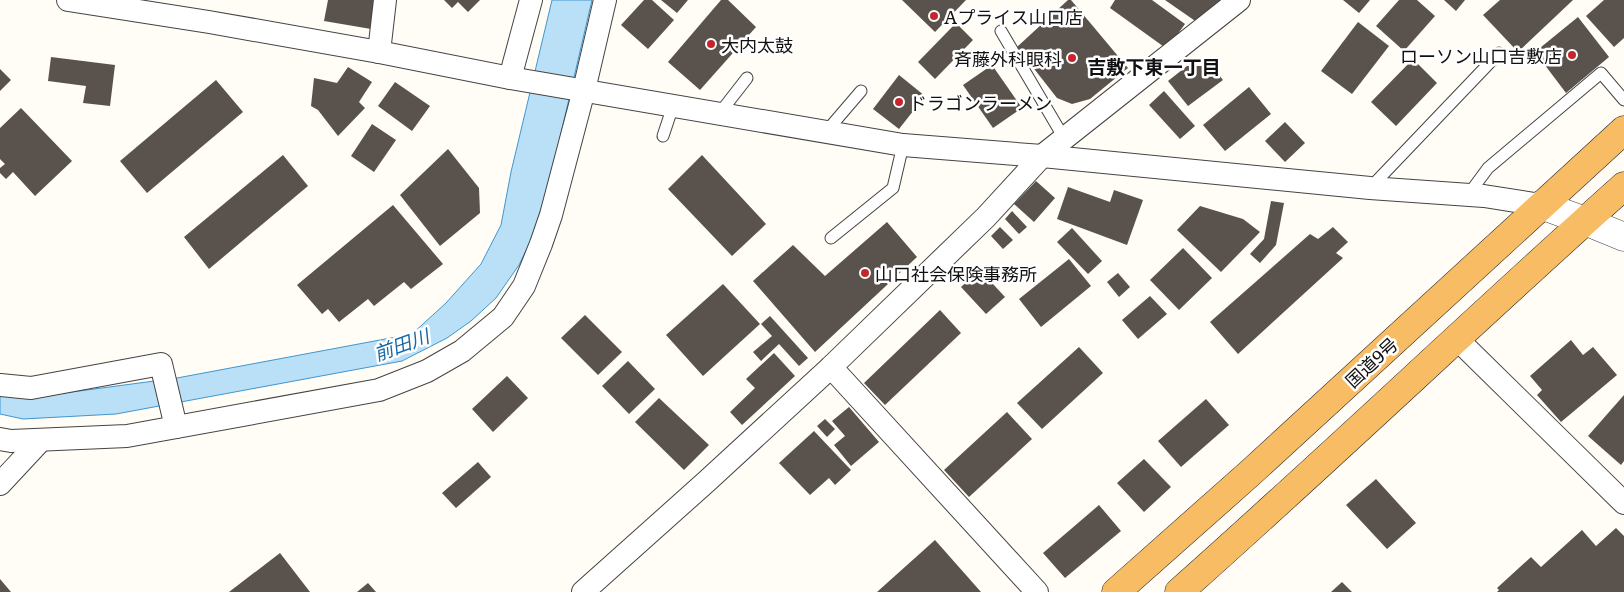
<svg xmlns="http://www.w3.org/2000/svg" width="1624" height="592" font-family="Literata,'Noto Sans JP',serif">
  <style>
    .water { fill: #b9e0f7; stroke: #3f96cf }
    .building { fill: #5a524d }
    .lines { fill: none; stroke-linecap: round; stroke-linejoin: round }
    .service-casing { stroke: #444; stroke-width: 13 }
    .minor-casing { stroke: #444; stroke-width: 24 }
    .tertiary-casing { stroke: #444; stroke-width: 29 }
    .trunk-casing { stroke: #222; stroke-width: 29 }
    .service { stroke: #fff; stroke-width: 11 }
    .minor { stroke: #fff; stroke-width: 22 }
    .tertiary { stroke: #fff; stroke-width: 28 }
    .trunk { stroke: #f7bc64; stroke-width: 28 }
    .poi-dot { fill: #c4262e; stroke: #fff; stroke-width: 2 }
    .labels { text-anchor: middle; dominant-baseline: central; stroke-width: 5; stroke-linejoin: round; paint-order: stroke }
    .poi-label { font-size: 18px; fill: #111; stroke: #fff; text-anchor: start }
    .street-label { font-size: 18px; fill: #111; stroke: #fff }
    .neighbourhood-label { font-size: 19px; font-weight: bold; fill: #111; stroke: #fff }
    .water-label { font-size: 19px; font-style: italic; fill: #1768a6; stroke: #fff }
  </style>
  <rect width="100%" height="100%" fill="#fffdf5"/>
  <!-- water -->
  <path class="water" d="M552,0H592L548,189L533,236L519,265L496,298L471,321L447,338L402,361L116,414L23,419L0,414V394L34,397L177,378L412,334L446,303L481,264L501,225L511,172Z"/>
  <!-- building -->
  <g class="building">
    <path d="M328,0H376L371,29L324,21Z"/>
    <path d="M444,0H480L468,12L458,2L452,8Z"/>
    <path d="M644,0H652L674,20L648,49L621,25Z"/>
    <path d="M661,0H688L677,13Z"/>
    <path d="M721,0H728L756,27L700,90L668,62Z"/>
    <path d="M902,0H966L935,32Z"/>
    <path d="M1068,0H1071L1128,68L1090,99L1072,104L1057,98L1017,47Z"/>
    <path d="M1115,0H1152L1185,24L1167,49L1110,8Z"/>
    <path d="M1165,0H1227L1201,25Z"/>
    <path d="M1343,0H1370L1359,13Z"/>
    <path d="M1399,0H1417L1435,16L1404,51L1376,26Z"/>
    <path d="M1444,0H1465L1456,11Z"/>
    <path d="M1500,0H1573L1518,52L1483,15Z"/>
    <path d="M1604,0H1624V38L1614,47L1586,16Z"/>
    <path d="M1578,17L1609,57L1566,93L1535,52Z"/>
    <path d="M1358,22L1389,46L1352,94L1321,71Z"/>
    <path d="M956,23L973,40L935,79L918,62Z"/>
    <path d="M51,57L115,65L110,106L83,103L86,86L48,81Z"/>
    <path d="M1413,59L1437,83L1396,126L1371,102Z"/>
    <path d="M992,65L1022,108L993,128L963,85Z"/>
    <path d="M1187,66H1212L1223,80L1188,106L1168,81Z"/>
    <path d="M348,67L372,82L359,102L365,108L338,136L318,110L311,106L314,78L337,83Z"/>
    <path d="M0,69L11,80L0,91Z"/>
    <path d="M899,75L925,96L899,129L873,109Z"/>
    <path d="M216,80L243,112L147,193L120,161Z"/>
    <path d="M395,82L430,106L412,131L378,106Z"/>
    <path d="M1249,87L1271,114L1225,151L1203,125Z"/>
    <path d="M1164,91L1195,126L1180,139L1149,105Z"/>
    <path d="M21,108L72,161L35,196L13,172L6,179L0,173V168L5,164L0,159V128Z"/>
    <path d="M1285,122L1305,143L1285,162L1265,141Z"/>
    <path d="M372,124L396,140L374,172L351,156Z"/>
    <path d="M448,149L479,188L480,213L440,246L400,195Z"/>
    <path d="M283,155L308,186L209,269L184,237Z"/>
    <path d="M702,155L766,224L732,256L668,189Z"/>
    <path d="M1036,181L1055,198L1034,222L1014,204Z"/>
    <path d="M1068,187L1110,202L1114,190L1143,200L1127,245L1057,219Z"/>
    <path d="M1271,201L1284,203L1276,245L1260,263L1250,254L1264,239Z"/>
    <path d="M393,205L443,264L411,289L404,282L374,306L368,299L339,322L328,309L322,314L297,285Z"/>
    <path d="M1200,206L1243,219L1260,232L1221,272L1177,230Z"/>
    <path d="M1012,211L1027,227L1019,234L1005,219Z"/>
    <path d="M887,222L917,257L815,352L753,281L793,245L825,276Z"/>
    <path d="M1000,227L1013,240L1003,249L991,236Z"/>
    <path d="M1333,227L1348,242L1336,253L1343,258L1238,354L1210,322L1310,234L1318,239Z"/>
    <path d="M1072,228L1102,261L1088,274L1057,242Z"/>
    <path d="M1183,248L1212,278L1179,310L1150,280Z"/>
    <path d="M1069,259L1091,286L1041,327L1019,299Z"/>
    <path d="M980,270L1005,297L986,314L961,287Z"/>
    <path d="M1118,273L1130,287L1119,297L1107,282Z"/>
    <path d="M723,284L760,324L703,376L666,335Z"/>
    <path d="M1150,296L1167,314L1138,339L1122,320Z"/>
    <path d="M940,310L961,333L885,405L864,383Z"/>
    <path d="M585,315L622,352L598,375L561,338Z"/>
    <path d="M770,316L808,358L799,366L779,344L761,361L753,352L772,336L761,324Z"/>
    <path d="M1571,340L1583,355L1593,347L1617,375L1561,422L1537,395L1542,390L1530,376Z"/>
    <path d="M1079,347L1103,373L1042,429L1017,403Z"/>
    <path d="M774,353L795,376L742,425L730,412L755,388L746,379Z"/>
    <path d="M628,361L655,389L629,414L602,386Z"/>
    <path d="M507,376L528,398L493,432L472,409Z"/>
    <path d="M1624,395V461L1621,465L1588,436Z"/>
    <path d="M659,398L709,445L684,470L635,422Z"/>
    <path d="M1206,399L1229,425L1181,467L1158,441Z"/>
    <path d="M849,407L879,442L851,466L834,445L845,436L832,421Z"/>
    <path d="M1007,412L1032,439L969,497L944,470Z"/>
    <path d="M825,419L835,429L827,437L817,426Z"/>
    <path d="M814,431L851,470L835,485L829,478L810,495L779,463Z"/>
    <path d="M1144,459L1171,487L1144,512L1117,483Z"/>
    <path d="M478,462L491,477L456,508L442,493Z"/>
    <path d="M1376,479L1416,523L1387,549L1346,505Z"/>
    <path d="M1099,505L1121,531L1065,578L1043,553Z"/>
    <path d="M1616,528L1624,536V592H1497L1499,590L1497,588L1531,557L1541,567L1582,530L1596,546Z"/>
    <path d="M935,540L981,592H877Z"/>
    <path d="M280,553L310,592H229Z"/>
    <path d="M0,579L11,592H0Z"/>
    <path d="M1342,582L1352,592H1331Z"/>
    <path d="M368,583L376,592H357Z"/>
  </g>
  <g class="lines">
    <defs>
      <g id="service">
        <path d="M1001,31L1064,138"/>
        <path d="M719,114L747,78"/>
        <path d="M825,133L861,91"/>
        <path d="M663,136L673,106"/>
        <path d="M1370,188L1499,53"/>
        <path d="M1468,195L1488,168L1601,73L1624,100"/>
        <path d="M831,238L893,188L903,145"/>
      </g>
      <g id="minor">
        <path d="M68,0L209,22L379,52L510,78L903,145L1042,156L1370,188L1484,196L1541,205"/>
        <path d="M379,52L385,0"/>
        <path d="M510,78L531,0"/>
        <path d="M1456,338L1624,503"/>
        <path d="M831,367L1037,592"/>
        <path d="M0,385L31,388L161,364L176,427"/>
        <path d="M0,439L11,441L127,436L379,390L427,371L462,351L503,317L524,286L541,244L551,215L584,90L605,0"/>
        <path d="M0,484L41,440"/>
        <path d="M583,592L706,482L831,367L986,217L1042,156L1239,0"/>
      </g>
      <path id="tertiary" d="M1541,205L1585,221L1624,237"/>
      <g id="trunk">
        <path d="M1116,592L1249,474L1624,130"/>
        <path d="M1179,592C1329,459 1474,320 1624,186"/>
      </g>
    </defs>
    <!-- service casing -->
    <use href="#service" class="service-casing"/>
    <!-- minor casing -->
    <use href="#minor" class="minor-casing"/>
    <!-- tertiary casing -->
    <use href="#tertiary" class="tertiary-casing"/>
    <!-- trunk casing -->
    <use href="#trunk" class="trunk-casing"/>
    <!-- service -->
    <use href="#service" class="service"/>
    <!-- minor -->
    <use href="#minor" class="minor"/>
    <!-- tertiary -->
    <use href="#tertiary" class="tertiary"/>
    <!-- trunk -->
    <use href="#trunk" class="trunk"/>
  </g>
  <!-- markers -->
  <g class="poi-dot">
    <circle cx="934" cy="16" r="5"/>
    <circle cx="711" cy="44" r="5"/>
    <circle cx="1572" cy="55" r="5"/>
    <circle cx="1072" cy="58" r="5"/>
    <circle cx="899" cy="102" r="5"/>
    <circle cx="865" cy="273" r="5"/>
  </g>
  <g class="labels">
    <!-- poi labels -->
    <g class="poi-label">
      <text x="944" y="16">Aプライス山口店</text>
      <text x="721" y="44">大内太鼓</text>
      <text x="1562" y="55" text-anchor="end">ローソン山口吉敷店</text>
      <text x="1062" y="58" text-anchor="end">斉藤外科眼科</text>
      <text x="909" y="102">ドラゴンラーメン</text>
      <text x="875" y="273">山口社会保険事務所</text>
    </g>
    <!-- street labels -->
    <g class="street-label">
      <text transform="translate(1371 362) rotate(-43)">国道9号</text>
    </g>
    <!-- neighbourhood labels -->
    <g class="neighbourhood-label">
      <text x="1154" y="66">吉敷下東一丁目</text>
    </g>
    <!-- water labels -->
    <g class="water-label">
      <text transform="translate(401 344) rotate(-20)">前田川</text>
    </g>
  </g>
</svg>
